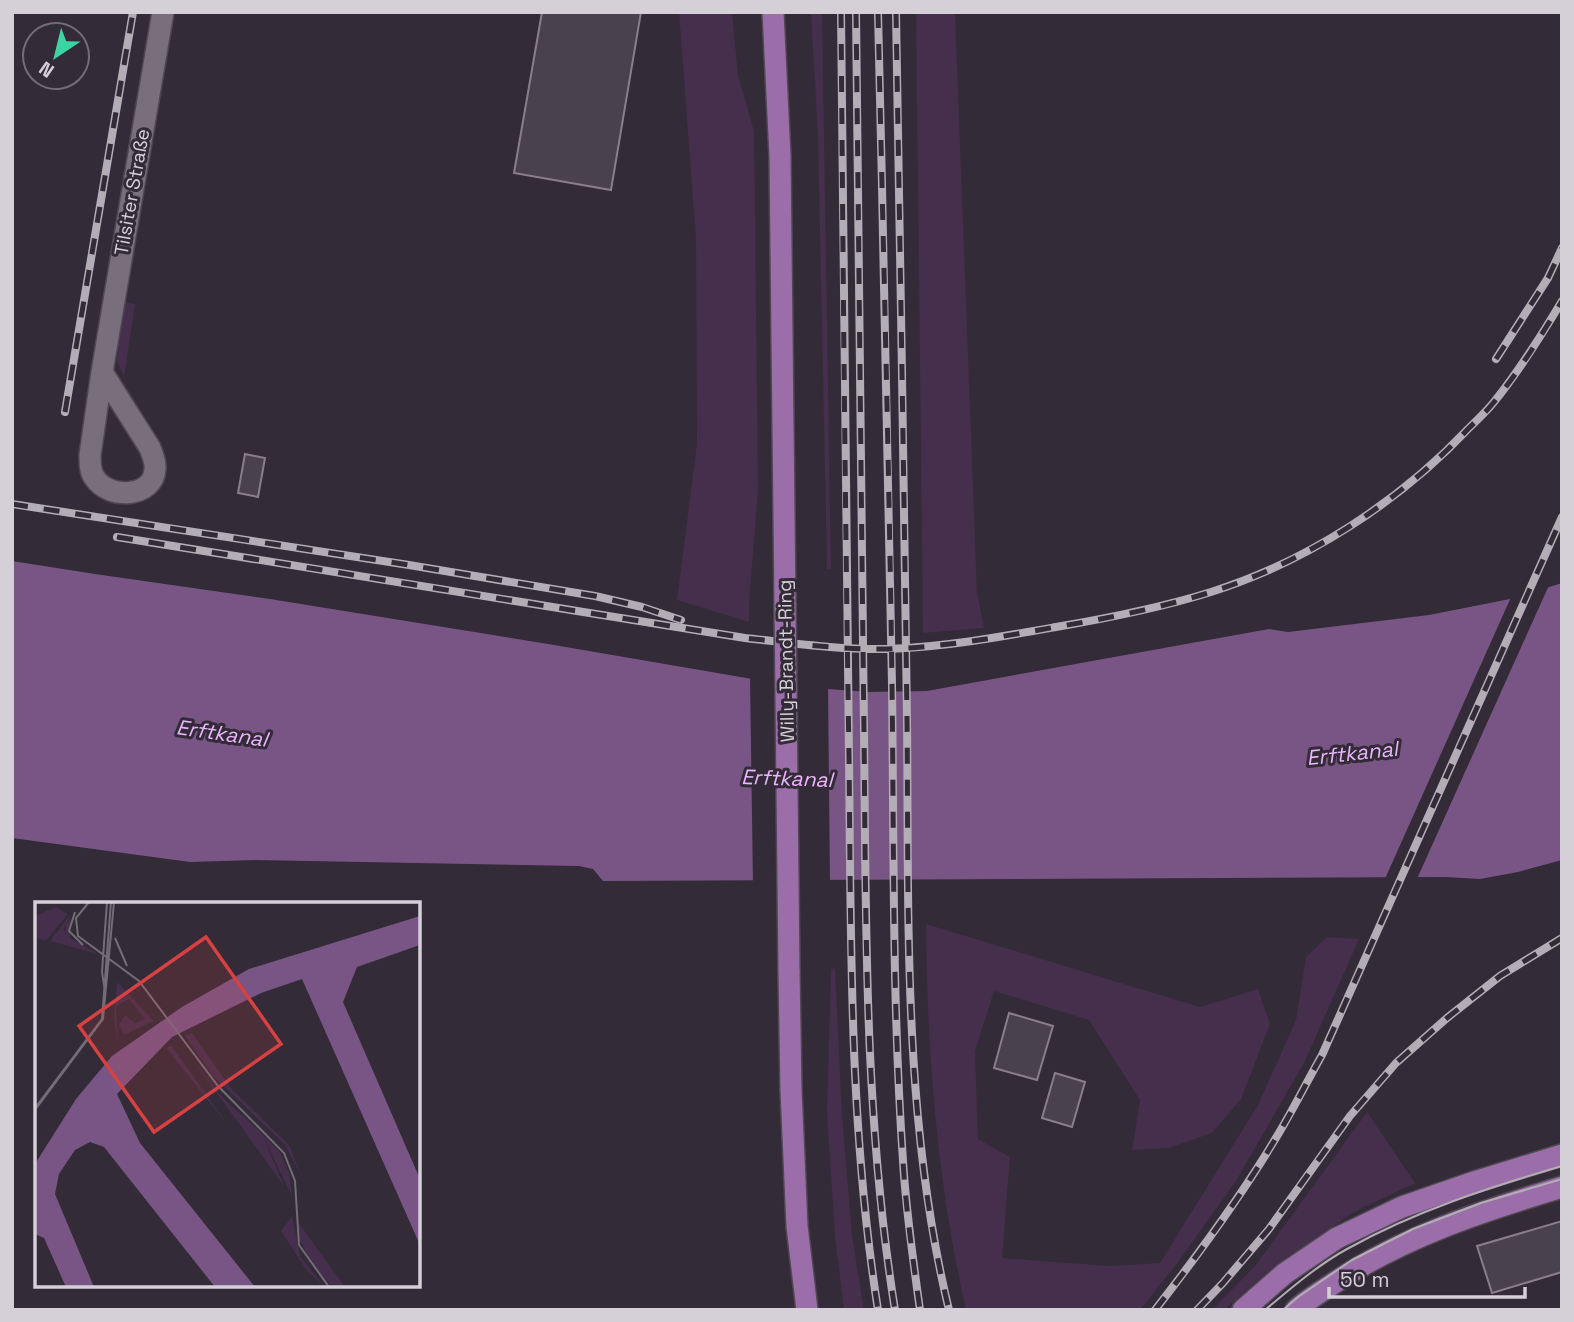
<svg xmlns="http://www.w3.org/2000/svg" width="1574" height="1322" font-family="'Space Grotesk',sans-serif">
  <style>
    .green { fill: #452f4c }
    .water { fill: #785584 }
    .pier { fill: #332b37 }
    .building { fill: #4a414e; stroke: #887e8c; stroke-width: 2 }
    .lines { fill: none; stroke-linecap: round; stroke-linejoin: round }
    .street-casing { stroke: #4f4852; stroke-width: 24 }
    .primary-casing { stroke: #4f4852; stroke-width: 24 }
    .street { stroke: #796f7c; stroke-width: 21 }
    .primary { stroke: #9b6eaa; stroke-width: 21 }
    .tram { stroke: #b3adb6; stroke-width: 2 }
    .rail-casing { stroke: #b3adb6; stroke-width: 8 }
    .rail { stroke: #332b37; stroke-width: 5; stroke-dasharray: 16; stroke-linecap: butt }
    .primary-bridge-casing { stroke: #4f4852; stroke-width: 24; stroke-linecap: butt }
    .primary-bridge { stroke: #9b6eaa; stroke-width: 21 }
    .labels { text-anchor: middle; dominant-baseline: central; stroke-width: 6; stroke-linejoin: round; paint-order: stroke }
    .street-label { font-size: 19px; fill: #d5d0d8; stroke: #332b37 }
    .water-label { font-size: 21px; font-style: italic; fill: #eab5fd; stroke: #332b37 }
    .inset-road { fill: none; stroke: #746d77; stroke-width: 2 }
    .view { fill: #d64142; fill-opacity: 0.15; stroke: #d64142; stroke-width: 3.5 }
    .inset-edge { fill: none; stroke: #d5d0d8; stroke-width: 3.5 }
  </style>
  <rect width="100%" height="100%" fill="#332b37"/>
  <!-- green -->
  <g class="green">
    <path d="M679,12H732L738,75L754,131L758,489L749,605V622L677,600L697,444L696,239Z"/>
    <path d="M811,12H822L831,569H827L818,137Z"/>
    <path d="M916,12H955L977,593L984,628L923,633Z"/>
    <path d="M124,302L135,304L124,377L117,360Z"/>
    <path d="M926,924L1200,1007L1258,989L1270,1024L1241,1099L1212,1133L1169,1148L1132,1150L1140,1100L1089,1020L994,991L975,1051L978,1139L1010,1157L1002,1258L1110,1266L1160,1263L1258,1105L1296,1020L1306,957L1327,937L1359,939L1305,1061L1236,1181L1178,1262L1140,1310H966C937,1183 927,1054 926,924Z"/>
    <path d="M835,968L842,1116L852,1235L864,1310H844L835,1236L827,1113L831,969Z"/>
    <path d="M1367,1112L1415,1183L1354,1212L1277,1264L1224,1310H1212L1255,1266Z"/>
  </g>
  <!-- water -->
  <path class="water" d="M12,561L95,574L270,599L554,645L799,687L870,692L927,691L1269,629L1288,632L1429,615L1510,599L1562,583V860L1518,872L1480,879L1445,877L603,881L593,869L579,866L255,860L190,862L12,838Z"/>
  <!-- pier -->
  <g class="pier">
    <path d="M1550,583L1416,881H1384L1512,595Z"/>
    <path d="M750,676L799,684L828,686L830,883L753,884Z"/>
  </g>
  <!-- building -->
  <g class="building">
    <path d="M542,12H641L611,190L514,173Z"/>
    <path d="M245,454L265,458L258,497L238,493Z"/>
    <path d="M1009,1013L1053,1026L1037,1080L994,1068Z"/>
    <path d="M1055,1073L1085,1082L1072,1127L1042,1118Z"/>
    <path d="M1562,1221V1272L1492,1293L1477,1246Z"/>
  </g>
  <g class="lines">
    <defs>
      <path id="street" d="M102,372L150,448C152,454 156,462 155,469C154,497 109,501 94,477C90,471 90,463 90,455L102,372L163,12"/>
      <g id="primary">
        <path d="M773,12L780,156L785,605"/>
        <path d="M789,971L791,1090L797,1226L807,1310"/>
        <path d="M1243,1310L1284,1274L1337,1238L1402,1207L1474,1182L1562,1155"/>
        <path d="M1296,1310C1307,1300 1319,1293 1331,1285C1402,1237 1480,1212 1562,1187"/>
      </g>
    </defs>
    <!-- street casing -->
    <use href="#street" class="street-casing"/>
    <!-- primary casing -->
    <use href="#primary" class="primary-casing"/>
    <!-- street -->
    <use href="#street" class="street"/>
    <!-- primary -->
    <use href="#primary" class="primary"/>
    <!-- tram -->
    <g class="tram">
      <path d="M1265,1310C1291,1288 1318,1265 1347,1249C1415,1211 1488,1188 1562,1166"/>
      <path d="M1283,1310L1298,1297L1352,1260L1413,1229L1481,1203L1562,1179"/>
    </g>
    <defs>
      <g id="rail">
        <path d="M841,12C843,260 845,508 849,756C851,941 849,1127 878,1310"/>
        <path d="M856,12C859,252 861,491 864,730C866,924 864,1118 895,1310"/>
        <path d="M878,12C883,236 889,460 892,684C894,843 892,1002 903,1161C906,1211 913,1260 920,1310"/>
        <path d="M896,12C900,247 904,483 907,718C909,915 902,1117 949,1310"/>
        <path d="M1496,359L1548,278L1562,248"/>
        <path d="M65,412L133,12"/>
        <path d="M12,504L409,565L595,596L642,607L681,620"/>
        <path d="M117,537L745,638C792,643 840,650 888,649C945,647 1000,637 1056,627C1109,618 1160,608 1211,592C1307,562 1400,501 1468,429C1477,420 1486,412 1494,402C1520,370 1541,336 1562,301"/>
        <path d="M1155,1310C1201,1251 1246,1190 1283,1126C1297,1102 1309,1078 1322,1055L1562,517"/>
        <path d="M1197,1310L1223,1283L1269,1229L1350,1116L1396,1063L1447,1018L1500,976L1562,938"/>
      </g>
    </defs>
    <!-- rail casing -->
    <use href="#rail" class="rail-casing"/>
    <!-- rail -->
    <use href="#rail" class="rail"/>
    <defs>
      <path id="primary-bridge" d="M785,605L789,971"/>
    </defs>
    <!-- primary-bridge casing -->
    <use href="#primary-bridge" class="primary-bridge-casing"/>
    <!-- primary-bridge -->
    <use href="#primary-bridge" class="primary-bridge"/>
  </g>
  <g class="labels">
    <!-- street labels -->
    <g class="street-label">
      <text transform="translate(132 192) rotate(-80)">Tilsiter Straße</text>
      <text transform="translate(786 661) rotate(-91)">Willy-Brandt-Ring</text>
    </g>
    <!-- water labels -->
    <g class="water-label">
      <text transform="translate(222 733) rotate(8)">Erftkanal</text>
      <text transform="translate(1352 753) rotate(-6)">Erftkanal</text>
      <text transform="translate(787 778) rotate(2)">Erftkanal</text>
    </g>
  </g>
  <!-- overview -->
  <g transform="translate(35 902)">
    <rect width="385" height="385" fill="#332b37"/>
    <path d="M21,5L33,12L11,38L0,37V14ZM35,13L29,26L30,32L31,23L35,15V36L63,52L15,39ZM82,80L119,119L89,133L84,123L90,113L100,121L110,117L94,97L85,102L81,105L83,143L79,116ZM157,131L196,186L254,243L268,277L250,243L178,174L150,134ZM136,143L192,222L131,146ZM147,143L187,195L221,226L245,250L254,271L257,294L228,234L249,284ZM257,314L265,354L289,385L270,366L246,329ZM263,320L310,385H297L276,360L265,339Z" fill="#452f4c"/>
    <path d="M385,14V43L322,65L308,100L385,277V343L267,77L226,91L137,135L82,192L105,241L220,385H180L69,245L55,240L40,248L24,272L20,292L59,385H31L9,336L0,332V262L41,197L77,154L147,105L214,67Z" fill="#785584"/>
    <path class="inset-road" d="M54,0L41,16L43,34L104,79L183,184L249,251L260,279L264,343L294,385M40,10L34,29L48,43M80,36L92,64M70,89L67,70L72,0M0,206L67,117L76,0M0,208L68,117L79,0"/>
    <path class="view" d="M171,35L246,142L119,230L44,124Z"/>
    <rect width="385" height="385" class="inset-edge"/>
  </g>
  <!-- border -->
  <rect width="1574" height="1322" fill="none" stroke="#d5d0d8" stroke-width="28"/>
  <!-- north arrow -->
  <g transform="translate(56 56) rotate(215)"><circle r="33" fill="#332b37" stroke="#746d77" stroke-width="2"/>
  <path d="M0-5L12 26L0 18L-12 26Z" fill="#3dd4a3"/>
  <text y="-10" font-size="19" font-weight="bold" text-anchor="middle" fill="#d5d0d8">N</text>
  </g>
  <!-- scale -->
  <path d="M1329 1287v10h196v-10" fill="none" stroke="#d5d0d8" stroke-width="3.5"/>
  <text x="1340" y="1287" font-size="21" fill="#d5d0d8" stroke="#332b37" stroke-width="5" paint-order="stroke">50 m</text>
</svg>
